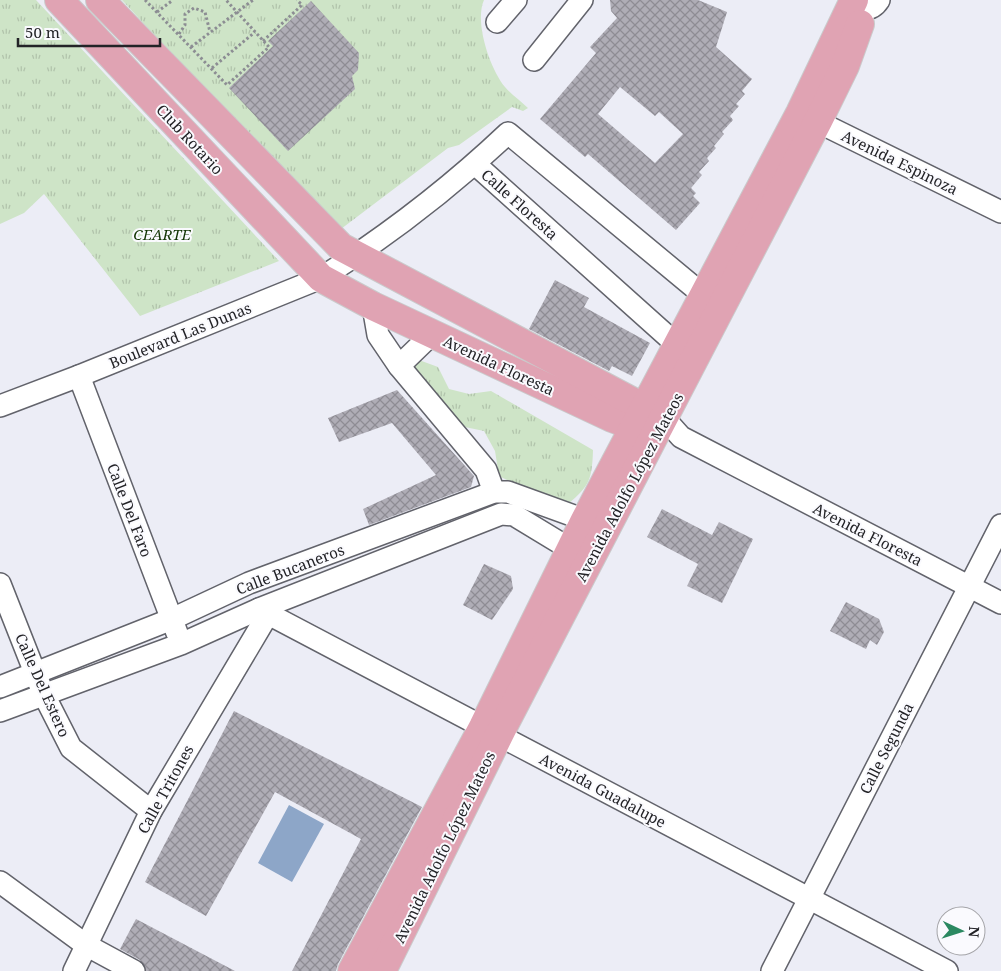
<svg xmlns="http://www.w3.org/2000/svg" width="1001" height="971" font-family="'Noto Serif',serif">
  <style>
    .park { fill: url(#park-tufts) }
    .water { fill: #8da6c8 }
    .building { fill: url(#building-cross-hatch); fill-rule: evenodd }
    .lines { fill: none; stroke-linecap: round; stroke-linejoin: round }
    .minor-casing { stroke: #62636b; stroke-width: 24 }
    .major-casing { stroke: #cacacb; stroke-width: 30 }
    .path { stroke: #8c8d93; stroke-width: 3; stroke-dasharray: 2.5 2.5; stroke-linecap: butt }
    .minor { stroke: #fff; stroke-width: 21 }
    .major { stroke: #e0a3b3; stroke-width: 28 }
    .labels { text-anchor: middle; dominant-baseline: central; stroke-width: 4; stroke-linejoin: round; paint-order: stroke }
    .street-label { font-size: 15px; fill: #232327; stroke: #fafafe }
    .park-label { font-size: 15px; font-style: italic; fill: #113502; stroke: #fafafe }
  </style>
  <defs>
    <pattern id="park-tufts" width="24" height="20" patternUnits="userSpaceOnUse" patternTransform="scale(1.25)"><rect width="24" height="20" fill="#cee4c7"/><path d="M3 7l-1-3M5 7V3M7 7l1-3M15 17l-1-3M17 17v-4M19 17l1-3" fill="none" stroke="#b1c3ab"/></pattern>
    <pattern id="building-cross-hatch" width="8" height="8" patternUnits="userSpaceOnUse" patternTransform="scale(1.25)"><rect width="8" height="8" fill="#afadb6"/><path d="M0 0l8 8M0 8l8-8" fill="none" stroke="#8e8c94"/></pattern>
  </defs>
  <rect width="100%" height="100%" fill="#ecedf6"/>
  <!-- park -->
  <g class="park">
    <path d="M0,0H36L279,261L140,316L44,194L24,213L0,224Z"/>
    <path d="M122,0H484C474,22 490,69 505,87C512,95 521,101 528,108L523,111L512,107L459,145L448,148L337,232Z"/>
    <path d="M419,360L438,367L449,389L469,394L491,391L593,450C592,484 588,486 564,508L499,476L495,451L484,431L460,426L410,370Z"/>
  </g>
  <!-- water -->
  <path class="water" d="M289,805L324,824L292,882L258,863Z"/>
  <!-- building -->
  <g class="building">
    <path d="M610,0H698L727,12L716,47L752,79L742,91L745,94L736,104L739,106L730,116L733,120L722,132L724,134L714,146L716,148L707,158L709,161L699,172L702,175L691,188L696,193L693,196L700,203L676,230L588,154L585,157L540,119L596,53L590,47L617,18L611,11ZM620,87L655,116L659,112L683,134L655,163L598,114Z"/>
    <path d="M311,1L359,53L358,70L352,76L355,89L288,151L229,88L273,46L268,41Z"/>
    <path d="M555,280L589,298L584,307L650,343L632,376L612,366L609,371L529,329Z"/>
    <path d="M397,390L474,476L471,487L369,525L363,509L436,475L392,423L339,442L328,418Z"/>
    <path d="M662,509L712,535L719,522L753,539L722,603L687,586L698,564L647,537Z"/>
    <path d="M484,564L511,576L513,589L492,620L463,605Z"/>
    <path d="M846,602L879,619L884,632L877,645L870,640L866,649L830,631Z"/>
    <path d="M234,711L422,807L338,964L336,971H292L361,839L275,792L206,916L145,882Z"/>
    <path d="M136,919L235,971H146L140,960L120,949Z"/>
  </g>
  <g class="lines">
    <defs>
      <g id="minor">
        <path d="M850,0C857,13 872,11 879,0"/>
        <path d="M497,22L516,0"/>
        <path d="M534,60L582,0"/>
        <path d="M804,115L1001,212"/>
        <path d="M475,164L676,344"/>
        <path d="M373,306L378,335L399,366L486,470L494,492"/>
        <path d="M399,366L432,334"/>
        <path d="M79,376L177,633"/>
        <path d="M0,406L79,376L321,278C387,236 451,187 508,133L702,294"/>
        <path d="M664,418L681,437L1001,603"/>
        <path d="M0,584L43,693L71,748L151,811"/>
        <path d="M259,609L947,971"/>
        <path d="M0,687L172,619L249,583L494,492H508L585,520"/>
        <path d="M0,711L181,644L259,609L501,514L514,515L570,549"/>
        <path d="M0,882L86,945L134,971"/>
        <path d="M74,971L151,811L268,614"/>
        <path d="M772,971L1001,525"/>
      </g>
      <g id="major">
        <path d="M59,0L321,278L373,306L612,418L650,432"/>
        <path d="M100,0L341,247L658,415"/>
        <path d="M352,971L483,727L585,520L800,113L854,0"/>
        <path d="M382,971L506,721L818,121L845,66L860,24"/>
      </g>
    </defs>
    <!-- minor casing -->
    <use href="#minor" class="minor-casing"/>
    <!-- major casing -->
    <use href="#major" class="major-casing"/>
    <!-- path -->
    <g class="path">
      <path d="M145,0L227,85L269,47L226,0"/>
      <path d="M157,12L173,0"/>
      <path d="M179,34L185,25V14L194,8L205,12L210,32"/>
      <path d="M263,41L302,5L297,0"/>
      <path d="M191,47L253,0"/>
      <path d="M212,68L255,32"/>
    </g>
    <!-- minor -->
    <use href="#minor" class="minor"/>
    <!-- major -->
    <use href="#major" class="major"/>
  </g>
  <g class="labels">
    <!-- street labels -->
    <g class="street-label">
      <text transform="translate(190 139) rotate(47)">Club Rotario</text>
      <text transform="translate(900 162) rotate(26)">Avenida Espinoza</text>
      <text transform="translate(520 204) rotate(42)">Calle Floresta</text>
      <text transform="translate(180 335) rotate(-22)">Boulevard Las Dunas</text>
      <text transform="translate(499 365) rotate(25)">Avenida Floresta</text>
      <text transform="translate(629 487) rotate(-62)">Avenida Adolfo López Mateos</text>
      <text transform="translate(130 510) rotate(69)">Calle Del Faro</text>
      <text transform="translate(868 534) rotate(27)">Avenida Floresta</text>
      <text transform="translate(290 569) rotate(-21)">Calle Bucaneros</text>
      <text transform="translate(43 685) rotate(66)">Calle Del Estero</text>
      <text transform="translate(886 748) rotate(-63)">Calle Segunda</text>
      <text transform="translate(165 789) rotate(-61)">Calle Tritones</text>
      <text transform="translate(603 790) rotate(28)">Avenida Guadalupe</text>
      <text transform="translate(444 847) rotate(-64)">Avenida Adolfo López Mateos</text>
    </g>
    <!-- park labels -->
    <g class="park-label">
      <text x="162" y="234">CEARTE</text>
    </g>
  </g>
  <!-- north arrow -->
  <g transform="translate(961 931) rotate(94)"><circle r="24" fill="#fafafe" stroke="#a4a4a8"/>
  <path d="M0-4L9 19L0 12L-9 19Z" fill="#2b8961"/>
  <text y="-8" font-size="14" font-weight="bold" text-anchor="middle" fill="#232327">N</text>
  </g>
  <!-- scale -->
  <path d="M18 38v8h142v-8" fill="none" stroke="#232327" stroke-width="2.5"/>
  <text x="25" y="38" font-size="15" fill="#232327" stroke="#fafafe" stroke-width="4" paint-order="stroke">50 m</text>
</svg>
